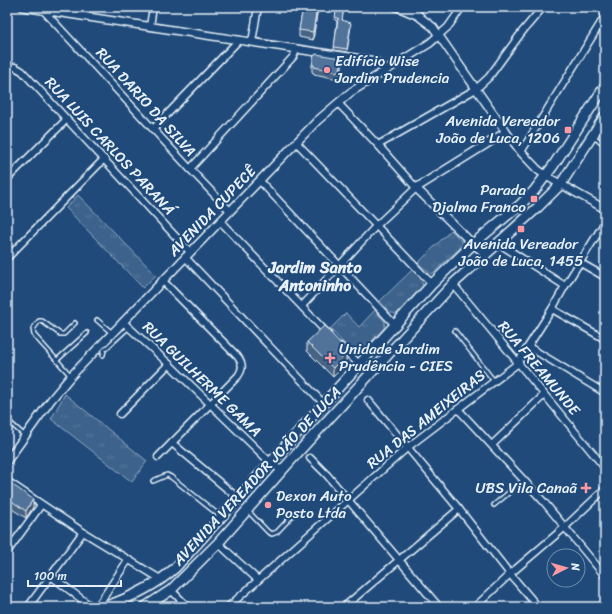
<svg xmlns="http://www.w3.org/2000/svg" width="612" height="614" font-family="Sriracha,sans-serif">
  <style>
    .grass { fill: url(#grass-tufts); stroke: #92aac2 }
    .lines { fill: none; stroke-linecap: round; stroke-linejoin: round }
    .service-casing { stroke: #e8f1f8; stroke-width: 6 }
    .minor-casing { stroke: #e8f1f8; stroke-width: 9 }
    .tertiary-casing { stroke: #e8f1f8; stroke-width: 10 }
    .primary-casing { stroke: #e8f1f8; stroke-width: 12 }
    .service { stroke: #1f4a7a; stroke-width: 3 }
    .minor { stroke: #1f4a7a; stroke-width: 6 }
    .tertiary { stroke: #1f4a7a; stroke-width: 7 }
    .primary { stroke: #1f4a7a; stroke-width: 9 }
    .wall { fill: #466384; stroke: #e8f1f8 }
    .shaded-wall { fill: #39506b; stroke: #e8f1f8 }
    .building { fill: #517399; stroke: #e8f1f8 }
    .poi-dot { fill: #ff9aa2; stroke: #1f4a7a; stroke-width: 1.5 }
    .labels { text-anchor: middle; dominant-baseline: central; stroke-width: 4; stroke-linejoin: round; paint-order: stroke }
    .poi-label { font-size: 15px; fill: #e8f1f8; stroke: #1f4a7a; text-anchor: start }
    .street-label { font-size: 15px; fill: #e8f1f8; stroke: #1f4a7a }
    .neighbourhood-label { font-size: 16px; font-weight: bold; fill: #e8f1f8; stroke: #1f4a7a }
  </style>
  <defs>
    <pattern id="grass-tufts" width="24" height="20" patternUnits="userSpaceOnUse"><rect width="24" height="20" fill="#3c628c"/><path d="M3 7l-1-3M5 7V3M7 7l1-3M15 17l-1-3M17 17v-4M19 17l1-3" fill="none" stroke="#58799d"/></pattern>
  </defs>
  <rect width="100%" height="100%" fill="#1f4a7a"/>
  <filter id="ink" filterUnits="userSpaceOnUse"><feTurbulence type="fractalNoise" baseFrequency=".025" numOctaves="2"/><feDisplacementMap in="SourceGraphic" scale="8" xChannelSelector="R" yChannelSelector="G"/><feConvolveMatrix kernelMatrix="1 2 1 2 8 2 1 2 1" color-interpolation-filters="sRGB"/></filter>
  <g filter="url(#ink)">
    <!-- grass -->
    <g class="grass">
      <path d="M78,195L156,275L143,288L66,208Z"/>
      <path d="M451,230L462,242L463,245L433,273L431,274L418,263Z"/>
      <path d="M412,270L421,279L423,286L396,314L389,312L380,301Z"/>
      <path d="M375,310L385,322L384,328L360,354L353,353L330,329L346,313L359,327Z"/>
      <path d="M65,394L147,461L132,482L51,419Z"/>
    </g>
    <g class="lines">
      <defs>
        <g id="service">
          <path d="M593,137L605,144"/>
          <path d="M97,320L112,333"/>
          <path d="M455,331L494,381"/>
          <path d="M103,355L104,350L129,327"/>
          <path d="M57,360L87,333"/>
          <path d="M71,376L34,335L33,329L39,321H42L60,334H64L75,323"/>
          <path d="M7,420L25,436"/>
          <path d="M153,481L167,475L171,477L220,516"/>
          <path d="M494,505L524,480"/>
          <path d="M248,511L268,532L272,534L277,532L293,515"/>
        </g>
        <g id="minor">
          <path d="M396,7L420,17"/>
          <path d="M43,10L190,169L230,211"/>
          <path d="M150,26L153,7"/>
          <path d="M439,35L448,27L462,7"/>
          <path d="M252,42L258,7"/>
          <path d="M7,67H15L22,71L190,252"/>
          <path d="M153,129L239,40"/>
          <path d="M296,142L432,284"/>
          <path d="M378,145L476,89L489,77L522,32L543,7"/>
          <path d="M521,152L605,16"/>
          <path d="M190,169L293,57L297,49"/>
          <path d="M7,179L67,119"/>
          <path d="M260,181L396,326"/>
          <path d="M220,221L328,334"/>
          <path d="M498,243L565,286"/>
          <path d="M185,257L324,404"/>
          <path d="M7,258L104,159"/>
          <path d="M579,262L605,277"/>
          <path d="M453,284L605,468"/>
          <path d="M302,306L376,226L416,188L378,145L338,103"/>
          <path d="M552,309L605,339"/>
          <path d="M123,322L169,364L271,463L282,471"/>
          <path d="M340,346L360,365"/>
          <path d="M529,347L605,393"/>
          <path d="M368,400L459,509L510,574L538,607"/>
          <path d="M458,409L544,502L605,576"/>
          <path d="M120,414L169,364"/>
          <path d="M172,443L238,498"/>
          <path d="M492,445L544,395"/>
          <path d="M158,457L238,376C243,369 243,364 238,357L162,280"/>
          <path d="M310,458L327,475L439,607"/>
          <path d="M7,481L83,532L162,580"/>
          <path d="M218,543L258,580"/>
          <path d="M7,552L41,505"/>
          <path d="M51,576L92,607"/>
          <path d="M171,590L188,607"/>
          <path d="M28,607L83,532"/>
          <path d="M97,607L128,560"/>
          <path d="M228,607L408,447L517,364L552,309L565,286L605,222"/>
          <path d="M344,607L459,509"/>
          <path d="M475,607L510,574L564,528L605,489"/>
        </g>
        <g id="tertiary">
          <path d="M23,7L375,61L387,70"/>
          <path d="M412,7L421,18L433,27L506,132L521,152L537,169L546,176L605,209"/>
          <path d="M486,254L473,244L416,188L506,132"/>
          <path d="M7,461L51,400L71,376L317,121L351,92L430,43L439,35"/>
        </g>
        <g id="primary">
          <path d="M104,607C130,598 154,587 175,568L432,284L473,244L521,204L534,191L553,166L605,86"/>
          <path d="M145,607L171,590L218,543L301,449L453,284L538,207L561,184L605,116"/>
        </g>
      </defs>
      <!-- service casing -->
      <use href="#service" class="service-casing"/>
      <!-- minor casing -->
      <use href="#minor" class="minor-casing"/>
      <!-- tertiary casing -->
      <use href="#tertiary" class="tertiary-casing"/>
      <!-- primary casing -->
      <use href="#primary" class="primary-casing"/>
      <!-- service -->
      <use href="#service" class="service"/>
      <!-- minor -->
      <use href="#minor" class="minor"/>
      <!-- tertiary -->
      <use href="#tertiary" class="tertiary"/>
      <!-- primary -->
      <use href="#primary" class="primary"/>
    </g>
    <!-- wall -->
    <g class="wall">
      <path d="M303,7H318L313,40L299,37V30Z"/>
      <path d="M337,7H344L342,20L351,26L347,52L334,50L337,21L335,20Z"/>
      <path d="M340,60L342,67L340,78L338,77V79L314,74V73L312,72V65Z"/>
      <path d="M307,342L346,360L345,365L333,377L307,351Z"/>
      <path d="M7,481L33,507L26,518L7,506Z"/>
    </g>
    <!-- shaded-wall -->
    <g class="shaded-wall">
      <path d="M317,7H318L313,40V32Z"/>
      <path d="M342,60V67L340,78V70Z"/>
      <path d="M346,350V360L345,365L333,377V368Z"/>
      <path d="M33,499V507L26,518V511Z"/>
    </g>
    <!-- building -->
    <g class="building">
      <path d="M303,7H317L313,32L299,30Z"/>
      <path d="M337,7H344L342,20L351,23L347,49L334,47L338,19H339L335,17Z"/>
      <path d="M316,54L340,58V60H342L340,70H338V72L314,67V65H312L314,55H316Z"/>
      <path d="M324,326L344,347L346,350L345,355L333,368L307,342Z"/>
      <path d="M7,481L33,499L26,511L7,498Z"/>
    </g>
  </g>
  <!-- markers -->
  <g class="poi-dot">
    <circle cx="327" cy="70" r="4"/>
    <rect x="564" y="126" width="8" height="8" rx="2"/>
    <rect x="530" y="195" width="8" height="8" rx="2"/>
    <rect x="517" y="225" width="8" height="8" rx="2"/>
    <path d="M328 352h4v4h4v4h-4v4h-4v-4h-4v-4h4z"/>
    <path d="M584 482h4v4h4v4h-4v4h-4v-4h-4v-4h4z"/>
    <circle cx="268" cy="505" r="4"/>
  </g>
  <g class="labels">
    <!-- poi labels -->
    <g class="poi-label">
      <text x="335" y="61">Edifício Wise<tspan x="335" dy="17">Jardim Prudencia</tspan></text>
      <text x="560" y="121" text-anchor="end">Avenida Vereador<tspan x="560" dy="17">João de Luca, 1206</tspan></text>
      <text x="526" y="190" text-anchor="end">Parada<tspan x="526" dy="17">Djalma Franco</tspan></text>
      <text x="521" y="244" text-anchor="middle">Avenida Vereador<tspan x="521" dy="17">João de Luca, 1455</tspan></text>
      <text x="339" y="349">Unidade Jardim<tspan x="339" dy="17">Prudência - CIES</tspan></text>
      <text x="577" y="488" text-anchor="end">UBS Vila Canaã</text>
      <text x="276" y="496">Dexon Auto<tspan x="276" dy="17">Posto Ltda</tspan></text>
    </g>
    <!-- street labels -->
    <g class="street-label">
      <text transform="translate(146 102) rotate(48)">RUA DARIO DA SILVA</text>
      <text transform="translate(110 146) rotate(47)">RUA LUIS CARLOS PARANÁ</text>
      <text transform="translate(212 211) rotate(-46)">AVENIDA CUPECÊ</text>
      <text transform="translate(539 368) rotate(50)">RUA FREAMUNDE</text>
      <text transform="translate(202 379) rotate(44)">RUA GUILHERME GAMA</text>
      <text transform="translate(426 419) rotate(-39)">RUA DAS AMEIXEIRAS</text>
      <text transform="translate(257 476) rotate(-47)">AVENIDA VEREADOR JOÃO DE LUCA</text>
    </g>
    <!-- neighbourhood labels -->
    <g class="neighbourhood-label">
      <text x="315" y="267">Jardim Santo<tspan x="315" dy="18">Antoninho</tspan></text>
    </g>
  </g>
  <!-- margin -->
  <rect width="612" height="614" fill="none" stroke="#1f4a7a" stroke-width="24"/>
  <rect x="12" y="12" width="588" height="590" fill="none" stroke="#e8f1f8" stroke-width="1.5" filter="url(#ink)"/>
  <!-- north arrow -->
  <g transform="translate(566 568) rotate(84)"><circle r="19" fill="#1f4a7a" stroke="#6f8dac"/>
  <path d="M0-3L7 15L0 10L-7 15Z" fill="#ff9aa2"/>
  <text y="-6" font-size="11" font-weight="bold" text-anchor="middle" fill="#e8f1f8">N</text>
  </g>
  <!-- scale -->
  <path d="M28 580v6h93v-6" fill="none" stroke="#e8f1f8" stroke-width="2"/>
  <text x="34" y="580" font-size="12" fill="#e8f1f8" stroke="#1f4a7a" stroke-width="3" paint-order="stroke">100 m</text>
</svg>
